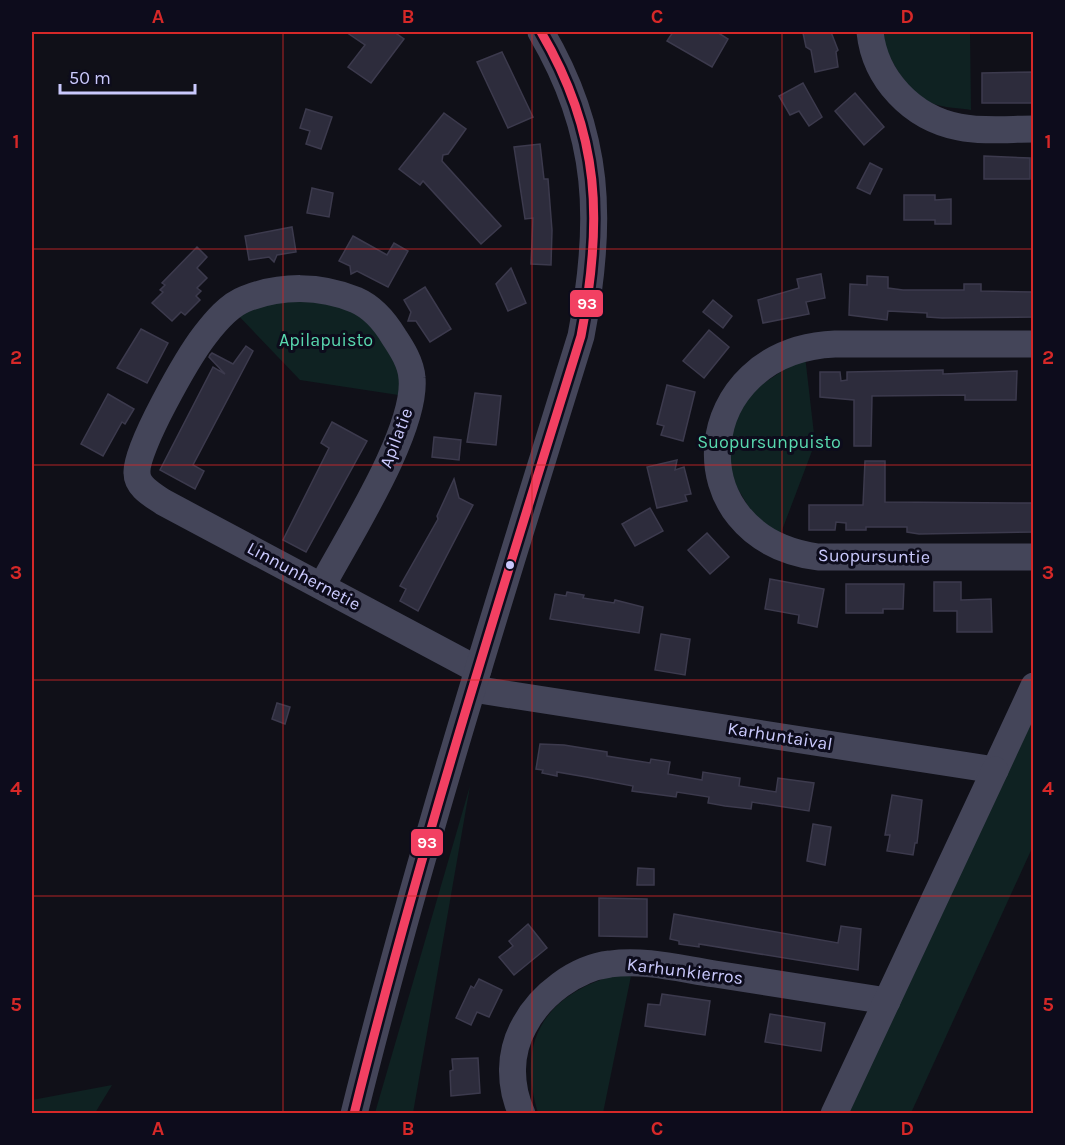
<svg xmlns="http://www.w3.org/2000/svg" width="1065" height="1145" font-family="Karla,sans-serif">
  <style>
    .green { fill: #0f2222 }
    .building { fill: #2d2c3c; stroke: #3c3a4d; stroke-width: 1.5 }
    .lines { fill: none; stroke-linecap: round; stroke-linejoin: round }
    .minor { stroke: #444559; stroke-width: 27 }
    .bus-1-casing { stroke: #0d0c1c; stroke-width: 14 }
    .bus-1 { stroke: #f24062; stroke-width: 9 }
    .grid { fill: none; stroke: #d62828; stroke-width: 1.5; stroke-opacity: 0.55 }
    .bus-dot { fill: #cac9fd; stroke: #0d0c1c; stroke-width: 2 }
    .labels { text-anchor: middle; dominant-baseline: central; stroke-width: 6; stroke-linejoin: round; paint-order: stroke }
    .park-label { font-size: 18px; fill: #59d9af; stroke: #0d0c1c }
    .street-label { font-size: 18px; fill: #cac9fd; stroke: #0d0c1c }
    .line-badge { stroke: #0d0c1c; stroke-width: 2 }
    .badge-label { font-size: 16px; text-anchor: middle; font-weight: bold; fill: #fff }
    .neatline { fill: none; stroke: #d62828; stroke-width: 2 }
    .grid-label { font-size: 20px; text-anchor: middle; font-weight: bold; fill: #d62828 }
  </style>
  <rect width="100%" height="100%" fill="#101018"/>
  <!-- green -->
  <g class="green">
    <path d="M880,32H970L971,110C960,108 945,108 934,104C905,92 889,59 880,32Z"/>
    <path d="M289,294L360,307L400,356L405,396L300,380L235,312Z"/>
    <path d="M805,356L815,443L779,538L759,525L727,470L736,409L744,396Z"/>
    <path d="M1032,712L1033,846L911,1113L846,1114Z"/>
    <path d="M470,786L413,1113H375Z"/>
    <path d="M632,971L603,1113H538C513,1032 554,987 632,971Z"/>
    <path d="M112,1085L95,1113H32V1100Z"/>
  </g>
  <!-- building -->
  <g class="building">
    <path d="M346,32H394L404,39L371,83L348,67L365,45Z"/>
    <path d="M673,32H717L728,39L712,67L667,41Z"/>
    <path d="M813,32H831L838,50L836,52L838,67L815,72L811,50L806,47L803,33Z"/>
    <path d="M502,52L533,117L508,128L477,62Z"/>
    <path d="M1034,72V103H982V73Z"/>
    <path d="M803,83L822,117L809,126L799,111L790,115L779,96Z"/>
    <path d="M855,93L884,127L864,145L835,111Z"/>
    <path d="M306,109L332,117L321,149L306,144L310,131L300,128Z"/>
    <path d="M444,113L466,129L448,154L443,155L442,161L501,226L481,244L423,181L420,185L399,169Z"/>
    <path d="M540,144L544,179H548L552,230L551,265L531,264L533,218L525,219L514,147Z"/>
    <path d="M984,156L1030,158V179H984Z"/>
    <path d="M870,163L882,169L870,194L857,188Z"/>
    <path d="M312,188L333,193L329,217L307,213Z"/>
    <path d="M904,195H935V200L951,199V224H935V220H904Z"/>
    <path d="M292,227L296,252L277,255L274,262L269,257L249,260L245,236Z"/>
    <path d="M353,236L387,255L394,243L408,251L388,287L357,271L351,274L350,266L339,261Z"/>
    <path d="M197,247L207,257L197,268L207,278L197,288L201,291L196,296L200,300L185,315L181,312L172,321L152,303L163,292L160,290L165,285L162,283Z"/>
    <path d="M511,268L526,303L508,311L496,284Z"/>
    <path d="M821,274L825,298L806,302L809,314L763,323L758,300L799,288L797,279Z"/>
    <path d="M867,276L888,277V288L903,290H964V284H981V291L1034,292V317L942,318L927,317V313L888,311L887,320L849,315L850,284L867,285Z"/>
    <path d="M425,287L451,329L430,342L416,321H408L411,312L404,300Z"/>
    <path d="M713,300L732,316L723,328L703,312Z"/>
    <path d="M141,329L168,343L147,383L117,368Z"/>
    <path d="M709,330L729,347L704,378L683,361Z"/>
    <path d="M246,346L253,351L193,465L204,471L195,489L160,470L213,367L225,374L209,357L210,355L212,353L233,364Z"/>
    <path d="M943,370V374L1017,371L1016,400H965V395L872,396L871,446H854V400L820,397V372H840L841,381L847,380V372Z"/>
    <path d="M667,385L695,392L683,441L661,435L664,426L657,424Z"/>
    <path d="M475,393L501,396L496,445L467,442Z"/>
    <path d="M108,394L134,409L125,424L122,422L103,456L81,444Z"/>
    <path d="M332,422L367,441L306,552L283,540L329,448L321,443Z"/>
    <path d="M434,437L461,440L459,460L432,457Z"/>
    <path d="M677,460L675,470L684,467L691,494L685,495L687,501L657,508L647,467Z"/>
    <path d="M865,461H885V502L1034,503V532L919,534L907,532V527H866V530H846V523L836,522L835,530H809V505H863Z"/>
    <path d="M454,479L459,498L473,505L418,611L400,601L406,589L400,586L438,519L437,516Z"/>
    <path d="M650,508L663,531L635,546L622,524Z"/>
    <path d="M707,533L729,557L710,574L688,550Z"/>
    <path d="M770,579L824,589L817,627L798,623L799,615L765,609Z"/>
    <path d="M934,582H961V600L991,599L992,632H957V611H934Z"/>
    <path d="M846,584H904L903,609H883V613H846Z"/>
    <path d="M567,592L584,595L583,598L614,603L615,600L643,607L639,633L550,619L555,594L566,596Z"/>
    <path d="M661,634L690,639L685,675L655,670Z"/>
    <path d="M277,703L290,707L285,724L272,719Z"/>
    <path d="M540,744L564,745L607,752V756L650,763L651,759L670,762L668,774L702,780L703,772L740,778L739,786L776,792L778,778L814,783L809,811L752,802L751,809L725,806L708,803L709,797L677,792L676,797L632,791L633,786L586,777L557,772V776L542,773L543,770L536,769Z"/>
    <path d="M892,795L922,800L917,843H915L913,855L887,851L890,835H885Z"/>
    <path d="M813,824L831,827L825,865L807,861Z"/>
    <path d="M638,868L654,869V885H637Z"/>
    <path d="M599,898L647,899V937L599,936Z"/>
    <path d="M674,914L838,943L841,926L861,929L858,970L699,944V947L679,944V941L670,939Z"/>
    <path d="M528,924L547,948L514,975L499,957L513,946L509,941Z"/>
    <path d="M479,979L502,990L489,1017L477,1012L471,1025L456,1018L471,986L474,988Z"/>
    <path d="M662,994L710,1001L705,1035L645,1026L648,1004L660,1005Z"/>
    <path d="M770,1014L825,1023L821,1051L765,1042Z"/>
    <path d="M478,1058L480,1093L451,1096L450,1071L453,1070L452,1059Z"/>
  </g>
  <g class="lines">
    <!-- minor -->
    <g class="minor">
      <path d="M870,32C875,79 912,118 959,127C983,132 1009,129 1034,129"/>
      <path d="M1034,344H835C690,350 673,537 818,557H1034"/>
      <path d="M322,586C348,537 417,430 412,378C411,363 402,349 394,337C385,322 372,307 356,300C320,285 281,285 245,299C229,305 215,322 205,335C188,357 135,449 137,473C137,487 153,495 163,502L478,670"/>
      <path d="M473,689L995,770L1034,686"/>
      <path d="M354,1114C419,852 501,594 581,336C603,222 601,134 541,32"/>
      <path d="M522,1114C509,1085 509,1053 524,1026C540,995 576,968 610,964C645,959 681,969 715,974C772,983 829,992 887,1001"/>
      <path d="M834,1114L995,770"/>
    </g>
    <defs>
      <path id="bus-1" d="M354,1114C419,852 501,594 581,336C603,222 601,134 541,32"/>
    </defs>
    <!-- bus-1 casing -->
    <use href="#bus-1" class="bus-1-casing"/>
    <!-- bus-1 -->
    <use href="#bus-1" class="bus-1"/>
  </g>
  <!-- grid -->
  <path class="grid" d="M283,32V1114M532,32V1114M782,32V1114M32,249H1034M32,465H1034M32,680H1034M32,896H1034"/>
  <!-- markers -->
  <circle class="bus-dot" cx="510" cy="565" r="5"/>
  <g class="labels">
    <!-- park labels -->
    <g class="park-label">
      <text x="326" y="340">Apilapuisto</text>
      <text x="769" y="442">Suopursunpuisto</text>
    </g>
    <!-- street labels -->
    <g class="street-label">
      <text transform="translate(396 438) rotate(-69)">Apilatie</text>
      <text transform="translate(874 556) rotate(1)">Suopursuntie</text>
      <text transform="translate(304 576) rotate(28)">Linnunhernetie</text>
      <text transform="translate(780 736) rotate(9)">Karhuntaival</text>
      <text transform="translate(685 971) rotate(7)">Karhunkierros</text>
    </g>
  </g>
  <g class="line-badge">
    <rect x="569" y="289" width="35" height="29" rx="6" fill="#f24062"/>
    <rect x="410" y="828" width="34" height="29" rx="6" fill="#f24062"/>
  </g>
  <g class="badge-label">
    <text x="587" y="309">93</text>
    <text x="427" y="848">93</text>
  </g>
  <!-- border -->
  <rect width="1065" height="1145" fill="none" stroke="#0d0c1c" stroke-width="66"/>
  <!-- scale -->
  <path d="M60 84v9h135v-9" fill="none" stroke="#cac9fd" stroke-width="3"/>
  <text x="69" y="84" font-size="18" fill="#cac9fd" stroke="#0d0c1c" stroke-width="4.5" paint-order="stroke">50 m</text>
  <rect x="33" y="33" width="999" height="1079" class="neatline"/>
  <g class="grid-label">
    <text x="158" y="23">A</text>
    <text x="408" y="23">B</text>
    <text x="657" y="23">C</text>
    <text x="907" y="23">D</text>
    <text x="16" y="148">1</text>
    <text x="1048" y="148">1</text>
    <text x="16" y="364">2</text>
    <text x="1048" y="364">2</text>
    <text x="16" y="579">3</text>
    <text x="1048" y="579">3</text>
    <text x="16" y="795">4</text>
    <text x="1048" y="795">4</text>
    <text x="16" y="1011">5</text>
    <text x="1048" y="1011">5</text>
    <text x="158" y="1135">A</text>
    <text x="408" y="1135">B</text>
    <text x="657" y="1135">C</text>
    <text x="907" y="1135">D</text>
  </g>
</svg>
